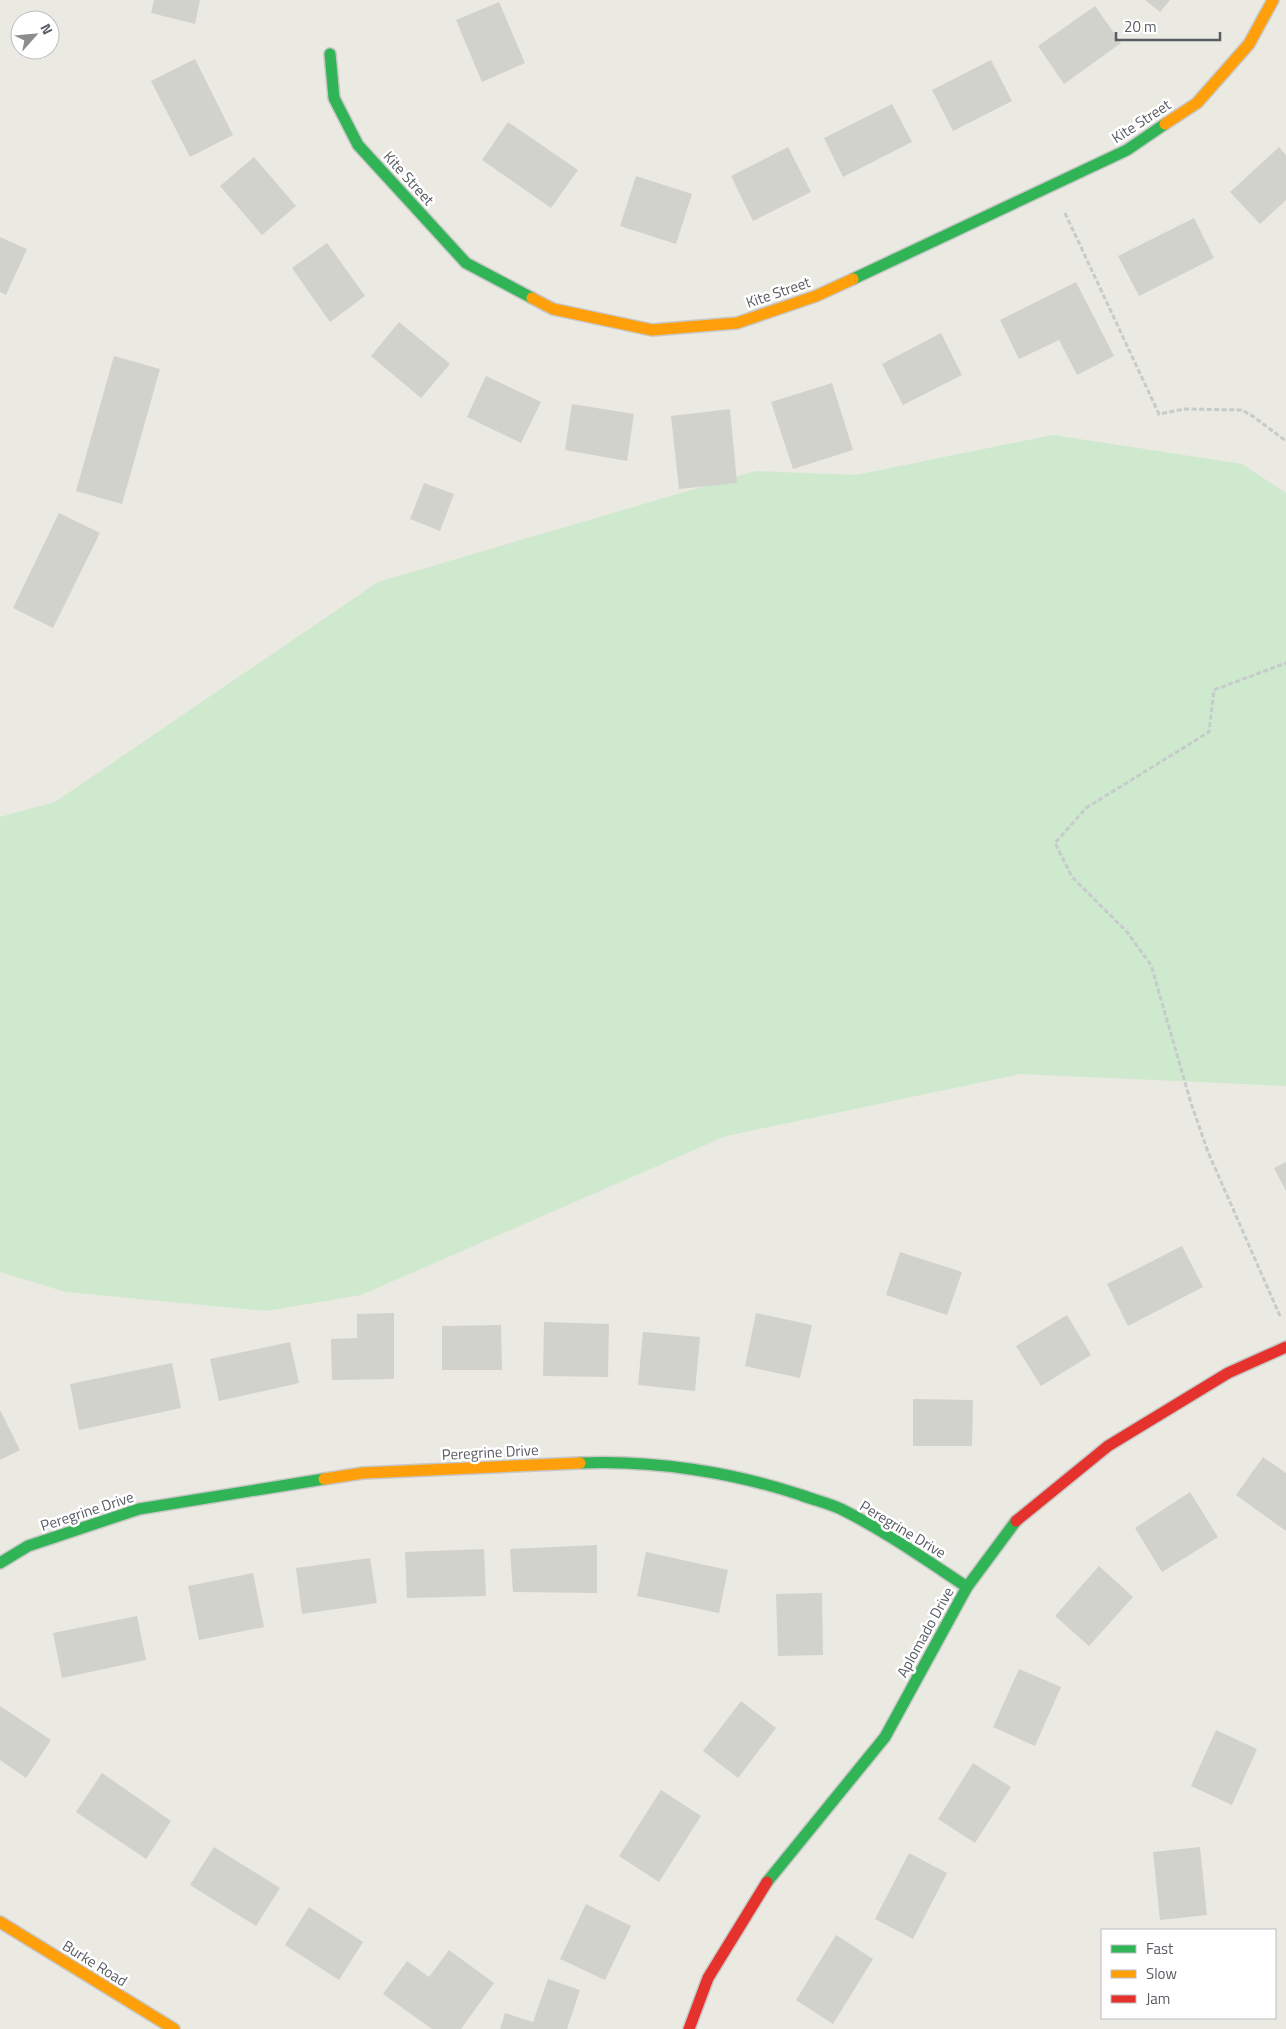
<svg xmlns="http://www.w3.org/2000/svg" width="1286" height="2029" font-family="'Titillium Web',sans-serif">
  <style>
    .green { fill: #cee9ce }
    .building { fill: #d2d2cd }
    .lines { fill: none; stroke-linecap: round; stroke-linejoin: round }
    .fast-casing { stroke: #c7c7c6; stroke-width: 14 }
    .slow-casing { stroke: #c7c7c6; stroke-width: 14 }
    .jam-casing { stroke: #c7c7c6; stroke-width: 14 }
    .path { stroke: #c5ccca; stroke-width: 3; stroke-dasharray: 5 2.5; stroke-linecap: butt }
    .fast { stroke: #30b455; stroke-width: 11 }
    .slow { stroke: #ff9f0a; stroke-width: 11 }
    .jam { stroke: #e5322d; stroke-width: 11 }
    .labels { text-anchor: middle; dominant-baseline: central; stroke-width: 5; stroke-linejoin: round; paint-order: stroke }
    .street-label { font-size: 15px; fill: #585c63; stroke: #fff }
  </style>
  <rect width="100%" height="100%" fill="#eae9e2"/>
  <!-- green -->
  <path class="green" d="M1053,435L1242,464L1286,493V1086L1020,1074L726,1136L361,1295L266,1311L66,1292L0,1272V817L55,802L378,582L756,471L856,475Z"/>
  <!-- building -->
  <g class="building">
    <path d="M154,0H200L195,24L151,13Z"/>
    <path d="M1145,0H1170L1160,12Z"/>
    <path d="M499,2L525,63L482,82L456,20Z"/>
    <path d="M1095,6L1121,43L1064,84L1038,46Z"/>
    <path d="M195,59L233,135L190,157L151,81Z"/>
    <path d="M991,60L1012,101L953,131L932,90Z"/>
    <path d="M892,104L912,142L843,177L824,138Z"/>
    <path d="M508,122L578,170L551,208L482,160Z"/>
    <path d="M788,147L811,192L753,221L731,176Z"/>
    <path d="M1279,147L1286,155V200L1260,224L1230,192Z"/>
    <path d="M254,157L296,206L262,235L220,186Z"/>
    <path d="M636,176L692,194L676,244L620,226Z"/>
    <path d="M1194,218L1214,258L1139,296L1118,256Z"/>
    <path d="M0,237L27,249L6,295L0,292Z"/>
    <path d="M327,243L365,296L330,322L292,268Z"/>
    <path d="M1076,282L1114,356L1077,375L1059,340L1019,359L1000,320Z"/>
    <path d="M399,322L450,364L421,398L371,356Z"/>
    <path d="M941,333L962,375L903,405L882,364Z"/>
    <path d="M114,356L160,369L122,504L76,491Z"/>
    <path d="M486,376L541,402L521,443L467,417Z"/>
    <path d="M832,383L853,450L793,469L771,402Z"/>
    <path d="M572,404L634,414L627,461L565,450Z"/>
    <path d="M730,409L737,483L679,489L671,416Z"/>
    <path d="M424,483L454,494L440,531L410,519Z"/>
    <path d="M59,513L100,533L53,628L13,608Z"/>
    <path d="M1286,1162V1191L1274,1168Z"/>
    <path d="M1182,1246L1203,1287L1128,1326L1107,1284Z"/>
    <path d="M900,1252L962,1272L947,1315L886,1295Z"/>
    <path d="M394,1313V1379L332,1380L331,1339L357,1338V1314Z"/>
    <path d="M756,1313L812,1325L800,1378L745,1366Z"/>
    <path d="M1067,1315L1091,1355L1041,1386L1016,1346Z"/>
    <path d="M544,1322L609,1324L608,1377L543,1376Z"/>
    <path d="M501,1325L502,1370H442V1326Z"/>
    <path d="M643,1332L700,1337L695,1391L638,1385Z"/>
    <path d="M290,1342L299,1383L219,1401L210,1359Z"/>
    <path d="M172,1363L181,1408L79,1430L70,1384Z"/>
    <path d="M913,1399L973,1400L972,1446H913Z"/>
    <path d="M0,1410L20,1450L0,1460Z"/>
    <path d="M1263,1457L1286,1473V1531L1236,1495Z"/>
    <path d="M1190,1492L1218,1537L1162,1572L1135,1528Z"/>
    <path d="M597,1545V1593L513,1592L510,1549Z"/>
    <path d="M484,1549L486,1596L407,1598L405,1552Z"/>
    <path d="M646,1552L728,1570L719,1613L637,1596Z"/>
    <path d="M370,1558L377,1603L302,1614L296,1568Z"/>
    <path d="M1099,1566L1133,1597L1089,1646L1055,1616Z"/>
    <path d="M253,1573L264,1627L199,1640L188,1586Z"/>
    <path d="M822,1593L823,1655L778,1656L776,1594Z"/>
    <path d="M137,1616L146,1660L62,1678L53,1633Z"/>
    <path d="M1019,1669L1061,1687L1035,1746L993,1727Z"/>
    <path d="M741,1701L776,1728L738,1778L703,1751Z"/>
    <path d="M0,1706L51,1740L26,1778L0,1760Z"/>
    <path d="M1216,1730L1257,1749L1232,1805L1191,1786Z"/>
    <path d="M973,1763L1011,1787L975,1843L938,1819Z"/>
    <path d="M102,1773L171,1821L146,1859L76,1812Z"/>
    <path d="M661,1790L701,1816L659,1882L619,1856Z"/>
    <path d="M214,1847L280,1888L256,1926L190,1885Z"/>
    <path d="M1200,1847L1207,1915L1160,1920L1153,1852Z"/>
    <path d="M909,1853L947,1873L913,1939L875,1919Z"/>
    <path d="M586,1904L631,1926L605,1980L560,1959Z"/>
    <path d="M309,1907L363,1942L339,1980L285,1945Z"/>
    <path d="M836,1935L873,1959L833,2024L796,2000Z"/>
    <path d="M449,1950L494,1983L461,2029H432L383,1994L407,1961L429,1977Z"/>
    <path d="M548,1979L580,1990L567,2029H500L505,2013L533,2022Z"/>
  </g>
  <g class="lines">
    <defs>
      <g id="fast">
        <path d="M330,54L334,98L358,145L466,263L532,298"/>
        <path d="M853,279L1127,150L1165,124"/>
        <path d="M580,1463C653,1460 732,1472 801,1495C814,1500 828,1503 841,1509C885,1531 926,1560 967,1587"/>
        <path d="M0,1563L28,1546L139,1509L324,1479"/>
        <path d="M767,1882L885,1737L967,1587L1016,1521"/>
      </g>
      <g id="slow">
        <path d="M1165,124L1197,103L1249,44L1273,0"/>
        <path d="M532,298L553,309L652,330L737,323L816,296L853,279"/>
        <path d="M324,1479L363,1473L580,1463"/>
        <path d="M0,1922L174,2029"/>
      </g>
      <g id="jam">
        <path d="M1016,1521L1108,1446L1228,1373L1286,1347"/>
        <path d="M689,2029L708,1978L767,1882"/>
      </g>
    </defs>
    <!-- fast casing -->
    <use href="#fast" class="fast-casing"/>
    <!-- slow casing -->
    <use href="#slow" class="slow-casing"/>
    <!-- jam casing -->
    <use href="#jam" class="jam-casing"/>
    <!-- path -->
    <g class="path">
      <path d="M1065,213L1159,414L1185,409L1242,410L1254,417L1286,441"/>
      <path d="M1280,1316L1208,1152L1191,1103L1151,965L1127,932L1072,877L1055,843L1086,808L1209,732L1214,690L1286,663"/>
    </g>
    <!-- fast -->
    <use href="#fast" class="fast"/>
    <!-- slow -->
    <use href="#slow" class="slow"/>
    <!-- jam -->
    <use href="#jam" class="jam"/>
  </g>
  <g class="labels">
    <!-- street labels -->
    <g class="street-label">
      <text transform="translate(1141 121) rotate(-33)">Kite Street</text>
      <text transform="translate(409 178) rotate(48)">Kite Street</text>
      <text transform="translate(778 292) rotate(-19)">Kite Street</text>
      <text transform="translate(490 1452) rotate(-3)">Peregrine Drive</text>
      <text transform="translate(87 1511) rotate(-18)">Peregrine Drive</text>
      <text transform="translate(903 1529) rotate(31)">Peregrine Drive</text>
      <text transform="translate(925 1632) rotate(-61)">Aplomado Drive</text>
      <text transform="translate(95 1963) rotate(32)">Burke Road</text>
    </g>
  </g>
  <!-- legend -->
  <rect x="1101" y="1929" width="175" height="90" fill="#ffffff" stroke="#bcbec1"/>
  <rect x="1111" y="1945" width="25" height="8" fill="#30b455" stroke="#bcbec1"/>
  <text x="1146" y="1954" font-size="15" fill="#585c63">Fast</text>
  <rect x="1111" y="1970" width="25" height="8" fill="#ff9f0a" stroke="#bcbec1"/>
  <text x="1146" y="1979" font-size="15" fill="#585c63">Slow</text>
  <rect x="1111" y="1995" width="25" height="8" fill="#e5322d" stroke="#bcbec1"/>
  <text x="1146" y="2004" font-size="15" fill="#585c63">Jam</text>
  <!-- north arrow -->
  <g transform="translate(35 35) rotate(63)"><circle r="24" fill="#ffffff" stroke="#bcbec1"/>
  <path d="M0-4L9 19L0 12L-9 19Z" fill="#8b8d8f"/>
  <text y="-8" font-size="14" font-weight="bold" text-anchor="middle" fill="#585c63">N</text>
  </g>
  <!-- scale -->
  <path d="M1116 32v8h104v-8" fill="none" stroke="#585c63" stroke-width="2.5"/>
  <text x="1124" y="32" font-size="15" fill="#585c63" stroke="#ffffff" stroke-width="4" paint-order="stroke">20 m</text>
</svg>
